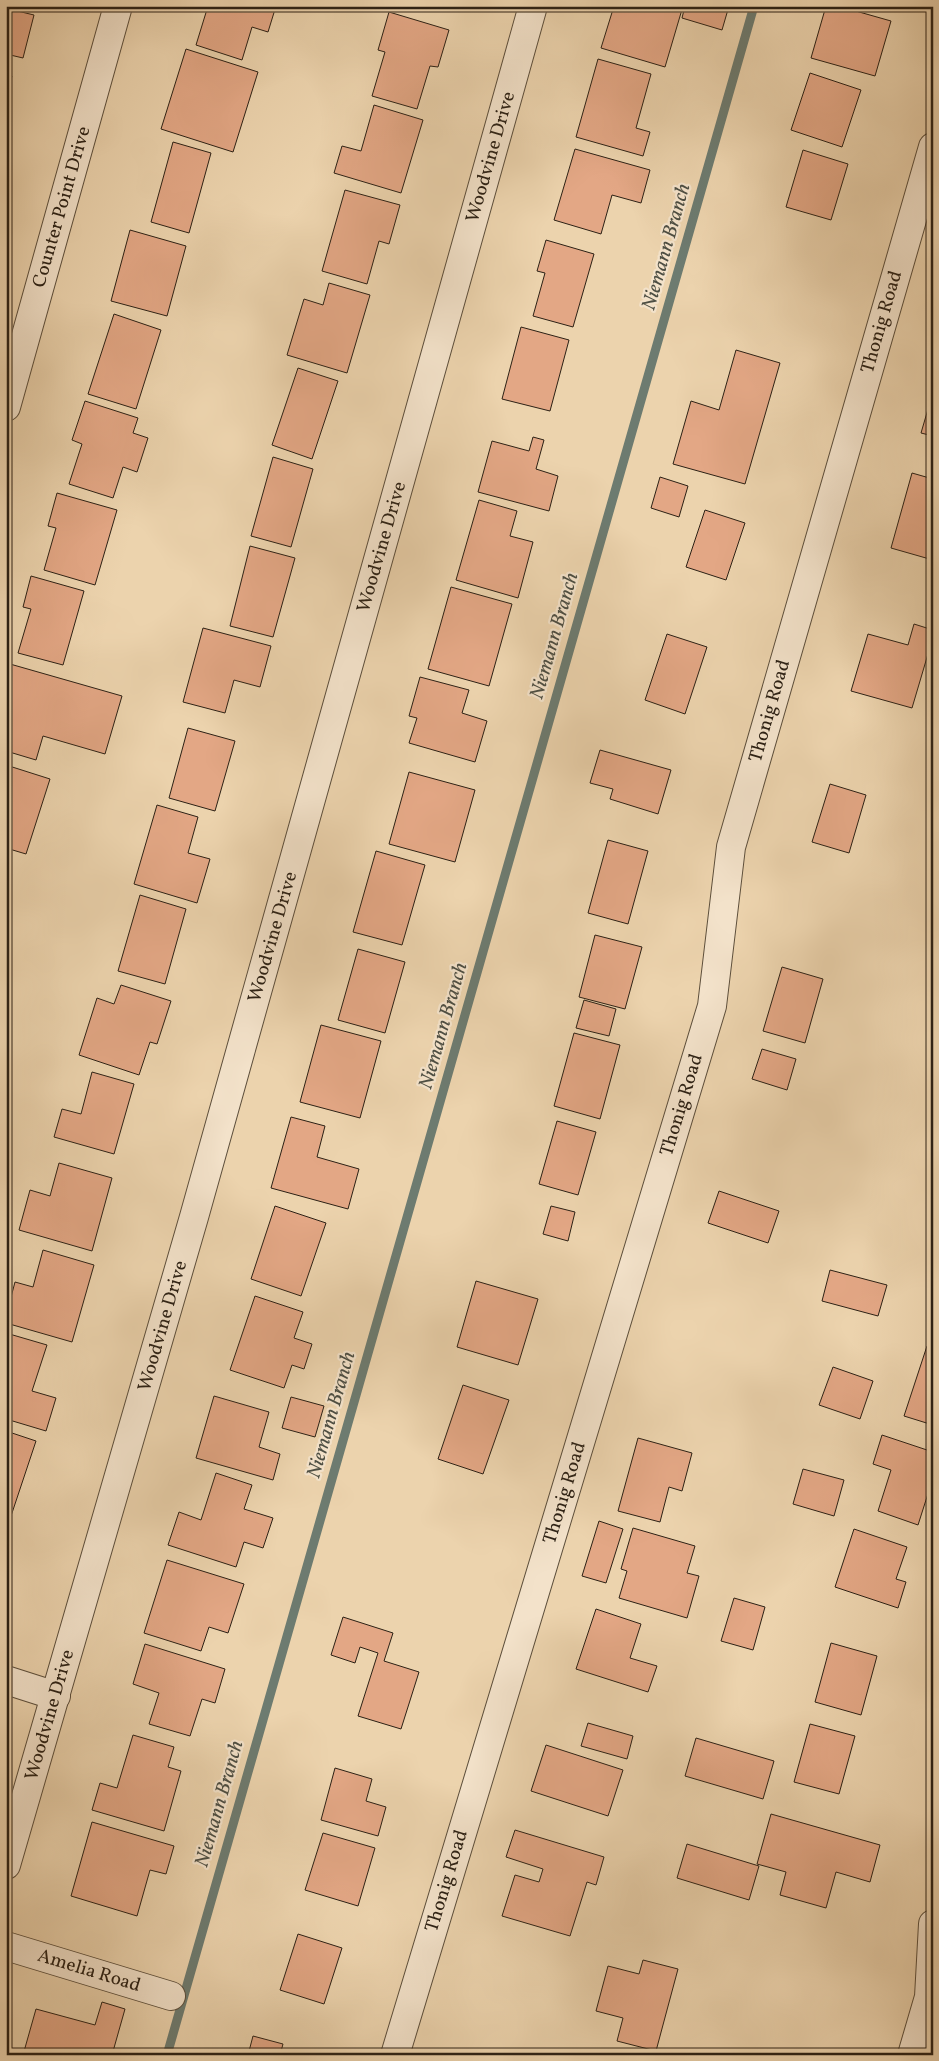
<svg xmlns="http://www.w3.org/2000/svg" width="939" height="2061" font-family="Vollkorn,serif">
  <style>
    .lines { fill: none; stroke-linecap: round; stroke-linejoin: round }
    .stream { stroke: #6d7b70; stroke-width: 9 }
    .building { fill: #e3a785; stroke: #2c2115 }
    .minor-casing { stroke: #5c4e3b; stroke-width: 30 }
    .minor { stroke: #f3e2ca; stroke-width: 28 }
    .labels { text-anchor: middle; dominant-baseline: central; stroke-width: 4.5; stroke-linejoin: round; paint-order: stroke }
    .street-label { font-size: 19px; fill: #2c2115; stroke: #f3e2ca }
    .water-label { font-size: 20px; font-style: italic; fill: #4d4e43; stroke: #f3e2ca }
  </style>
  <rect width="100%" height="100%" fill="#ecd3ad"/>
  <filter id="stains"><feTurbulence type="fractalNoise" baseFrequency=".004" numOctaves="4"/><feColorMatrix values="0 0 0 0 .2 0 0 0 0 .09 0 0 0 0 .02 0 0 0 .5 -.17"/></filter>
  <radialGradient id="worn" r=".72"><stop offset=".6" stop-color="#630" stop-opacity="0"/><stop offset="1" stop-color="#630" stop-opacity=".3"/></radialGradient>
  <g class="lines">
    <!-- stream -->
    <path class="stream" d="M167,2055L754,6"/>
  </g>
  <!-- building -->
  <g class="building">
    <path d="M6,6H10L9,9L34,15L23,58L6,54Z"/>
    <path d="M208,6H276L268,32L252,27L242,60L196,45Z"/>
    <path d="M614,6H683L665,67L601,48Z"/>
    <path d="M685,6H729L722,30L682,18Z"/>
    <path d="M826,6H838L891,21L875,76L811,58Z"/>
    <path d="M389,12L449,30L438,67L430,66L417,109L372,96L385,52L378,50Z"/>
    <path d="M186,49L258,72L233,152L161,129Z"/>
    <path d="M598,59L651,74L636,128L650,132L643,156L576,137Z"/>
    <path d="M810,73L861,90L842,147L791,130Z"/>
    <path d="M6,74L12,76L6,97Z"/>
    <path d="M374,105L423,120L401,193L334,173L342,146L361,151Z"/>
    <path d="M173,142L211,153L189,233L151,222Z"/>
    <path d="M575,149L650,170L641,203L612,195L601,234L554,220Z"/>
    <path d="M803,150L848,164L831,220L786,207Z"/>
    <path d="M345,190L400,205L389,244L379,241L367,284L322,271Z"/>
    <path d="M130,230L186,246L167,316L111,301Z"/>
    <path d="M546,240L594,254L573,327L533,316L545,273L537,271Z"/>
    <path d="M329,283L370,295L347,373L287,355L304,299L323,305Z"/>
    <path d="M114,314L161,330L136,409L88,394Z"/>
    <path d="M521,327L569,340L550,411L502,399Z"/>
    <path d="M736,350L780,363L745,484L673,464L691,401L719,410Z"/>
    <path d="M298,368L338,381L312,459L272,445Z"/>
    <path d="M933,392V436L921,433Z"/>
    <path d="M85,401L138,418L133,433L148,438L137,472L123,467L113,498L69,484L82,444L72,440Z"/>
    <path d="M533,437L544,440L536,469L558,476L549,511L478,492L492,441L529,451Z"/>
    <path d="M273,457L313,469L291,547L251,536Z"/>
    <path d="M912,473L933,479V560L891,548Z"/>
    <path d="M660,477L688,486L679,517L651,508Z"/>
    <path d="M57,493L117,510L95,585L44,570L56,528L48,526Z"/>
    <path d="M479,500L517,511L510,536L533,542L518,598L456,580Z"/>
    <path d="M705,510L745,523L726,580L686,567Z"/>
    <path d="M250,546L295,558L273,637L230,626Z"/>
    <path d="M31,576L84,591L63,665L18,653L31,609L23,607Z"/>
    <path d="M451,587L512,604L489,686L428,669Z"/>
    <path d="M914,624L933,630V637L912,708L851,691L868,634L908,645Z"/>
    <path d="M203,628L271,646L260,687L234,680L225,713L183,702Z"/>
    <path d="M667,634L707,647L685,714L645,700Z"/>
    <path d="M10,664L122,696L105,754L43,736L36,760L6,751V677Z"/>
    <path d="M420,677L469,690L462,713L487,721L475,762L409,743L417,718L409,716Z"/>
    <path d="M188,728L235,741L215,811L169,798Z"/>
    <path d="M600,750L671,770L658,814L610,799L613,789L590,783Z"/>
    <path d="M6,765L50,779L26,854L6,848Z"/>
    <path d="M409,772L475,790L455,862L389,844Z"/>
    <path d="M830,784L866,795L849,853L812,842Z"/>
    <path d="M157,805L198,817L188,853L210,859L197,903L134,884Z"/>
    <path d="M608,840L648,851L628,924L588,913Z"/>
    <path d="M376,851L425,865L402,945L353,932Z"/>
    <path d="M140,895L186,909L165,984L118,971Z"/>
    <path d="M595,935L642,947L625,1009L579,997Z"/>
    <path d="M358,949L405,962L385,1033L338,1020Z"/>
    <path d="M6,960L11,961L6,976Z"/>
    <path d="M782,967L823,979L805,1043L763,1031Z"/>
    <path d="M121,985L171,1001L157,1044L150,1042L139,1075L79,1055L97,998L114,1004Z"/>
    <path d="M584,1000L616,1009L609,1036L576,1028Z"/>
    <path d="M321,1025L381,1041L360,1118L300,1102Z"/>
    <path d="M574,1033L620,1045L600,1119L554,1106Z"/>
    <path d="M762,1049L796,1059L787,1090L752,1079Z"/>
    <path d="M92,1072L134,1084L114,1154L54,1137L62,1109L81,1114Z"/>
    <path d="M291,1117L325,1126L317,1157L359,1169L348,1209L271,1188Z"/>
    <path d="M557,1121L596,1132L578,1195L539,1184Z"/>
    <path d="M59,1163L112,1178L92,1251L19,1230L30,1190L50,1196Z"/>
    <path d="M719,1191L779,1211L768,1243L708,1223Z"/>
    <path d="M275,1206L326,1223L301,1296L251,1279Z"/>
    <path d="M551,1206L575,1212L568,1241L543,1234Z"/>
    <path d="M43,1250L94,1265L72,1342L6,1323V1316L15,1282L33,1287Z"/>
    <path d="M830,1270L887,1285L878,1316L822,1301Z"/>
    <path d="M476,1281L538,1299L518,1365L457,1347Z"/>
    <path d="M255,1296L303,1312L294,1338L312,1344L304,1369L292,1365L284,1388L230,1370Z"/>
    <path d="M6,1333L47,1345L32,1391L56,1398L46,1431L6,1419Z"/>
    <path d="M927,1346L933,1348V1425L904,1416Z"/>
    <path d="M833,1367L873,1381L860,1419L819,1405Z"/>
    <path d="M463,1385L509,1400L483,1474L438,1459Z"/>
    <path d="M214,1396L269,1412L259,1447L280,1454L273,1480L196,1458Z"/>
    <path d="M291,1397L324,1406L315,1437L282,1428Z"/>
    <path d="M6,1431L36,1441L11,1516L6,1515Z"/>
    <path d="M882,1435L933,1452V1478L918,1525L878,1511L891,1470L873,1464Z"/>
    <path d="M638,1438L692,1453L682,1491L669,1487L660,1522L618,1511Z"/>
    <path d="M803,1469L844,1480L834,1516L793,1504Z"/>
    <path d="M216,1473L252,1485L244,1509L273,1518L263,1548L244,1542L236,1567L168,1545L179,1512L201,1520Z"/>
    <path d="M599,1521L623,1529L606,1583L582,1576Z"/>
    <path d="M633,1528L695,1546L687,1573L699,1576L687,1618L619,1598L627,1571L621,1569Z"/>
    <path d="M854,1529L907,1547L896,1579L906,1582L898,1608L835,1587Z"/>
    <path d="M167,1560L244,1584L228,1633L209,1627L201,1651L144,1633Z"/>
    <path d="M734,1598L765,1607L753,1650L721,1641Z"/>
    <path d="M596,1609L641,1624L630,1658L657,1666L648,1692L576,1669Z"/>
    <path d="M343,1617L393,1633L384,1661L419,1672L401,1729L358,1716L378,1653L360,1647L355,1663L331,1655Z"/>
    <path d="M831,1643L877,1656L861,1715L815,1702Z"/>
    <path d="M145,1644L225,1669L215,1703L202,1699L190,1736L149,1724L159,1693L133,1684Z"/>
    <path d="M588,1723L633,1736L627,1759L581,1746Z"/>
    <path d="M810,1724L855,1736L839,1794L794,1782Z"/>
    <path d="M133,1735L174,1747L168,1767L181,1771L164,1831L92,1810L100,1783L117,1788Z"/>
    <path d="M696,1738L774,1761L763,1799L685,1776Z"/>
    <path d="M546,1745L623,1770L608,1816L531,1791Z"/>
    <path d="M335,1768L372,1779L366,1801L386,1807L378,1836L321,1820Z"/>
    <path d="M771,1814L880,1845L870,1882L836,1872L826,1908L780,1895L786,1872L757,1864Z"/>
    <path d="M92,1822L174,1846L166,1874L150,1870L137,1916L71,1896Z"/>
    <path d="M515,1830L604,1857L596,1885L587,1882L570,1936L502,1916L515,1875L539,1882L543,1869L506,1857Z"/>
    <path d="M323,1833L375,1848L358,1906L305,1890Z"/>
    <path d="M687,1844L759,1866L749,1900L677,1878Z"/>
    <path d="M298,1934L342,1948L324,2004L280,1990Z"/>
    <path d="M643,1960L678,1969L656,2051L617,2041L623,2018L596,2011L608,1966L639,1974Z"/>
    <path d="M102,2002L125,2009L112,2055H23L36,2009L95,2025Z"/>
    <path d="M253,2036L283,2044L280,2055H248Z"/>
  </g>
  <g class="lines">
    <defs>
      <g id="minor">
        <path d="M6,407L118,6"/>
        <path d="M6,1680L56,1696"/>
        <path d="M6,1865L194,1217L533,6"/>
        <path d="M6,1946L171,1996"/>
        <path d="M395,2055L712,1006L731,847L933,147"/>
        <path d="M912,2055L929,1997L933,1924"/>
      </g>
    </defs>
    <!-- minor casing -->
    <use href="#minor" class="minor-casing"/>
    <!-- minor -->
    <use href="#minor" class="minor"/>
  </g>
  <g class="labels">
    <!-- street labels -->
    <g class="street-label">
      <text transform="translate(491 157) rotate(-74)">Woodvine Drive</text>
      <text transform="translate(62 207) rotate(-74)">Counter Point Drive</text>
      <text transform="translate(882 322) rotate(-74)">Thonig Road</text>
      <text transform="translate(382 547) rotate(-74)">Woodvine Drive</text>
      <text transform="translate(770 711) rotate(-74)">Thonig Road</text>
      <text transform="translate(273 937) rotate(-74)">Woodvine Drive</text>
      <text transform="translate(682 1105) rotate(-73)">Thonig Road</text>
      <text transform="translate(163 1326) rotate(-74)">Woodvine Drive</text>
      <text transform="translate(565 1493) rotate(-73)">Thonig Road</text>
      <text transform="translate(50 1715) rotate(-74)">Woodvine Drive</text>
      <text transform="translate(447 1881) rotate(-73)">Thonig Road</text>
      <text transform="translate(89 1971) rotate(17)">Amelia Road</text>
    </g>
    <!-- water labels -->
    <g class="water-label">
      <text transform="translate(667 247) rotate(-74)">Niemann Branch</text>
      <text transform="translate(555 636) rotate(-74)">Niemann Branch</text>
      <text transform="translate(444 1026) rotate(-74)">Niemann Branch</text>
      <text transform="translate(332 1415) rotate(-74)">Niemann Branch</text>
      <text transform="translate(220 1804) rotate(-74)">Niemann Branch</text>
    </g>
  </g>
  <!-- margin -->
  <rect width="939" height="2061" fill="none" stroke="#ecd3ad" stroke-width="25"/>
  <rect x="8" y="8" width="924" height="2046" fill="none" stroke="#2c2115" stroke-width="2.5"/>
  <rect x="12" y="12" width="914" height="2036" fill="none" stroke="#2c2115"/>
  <rect width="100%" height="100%" filter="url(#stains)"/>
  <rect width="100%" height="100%" fill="url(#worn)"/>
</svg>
